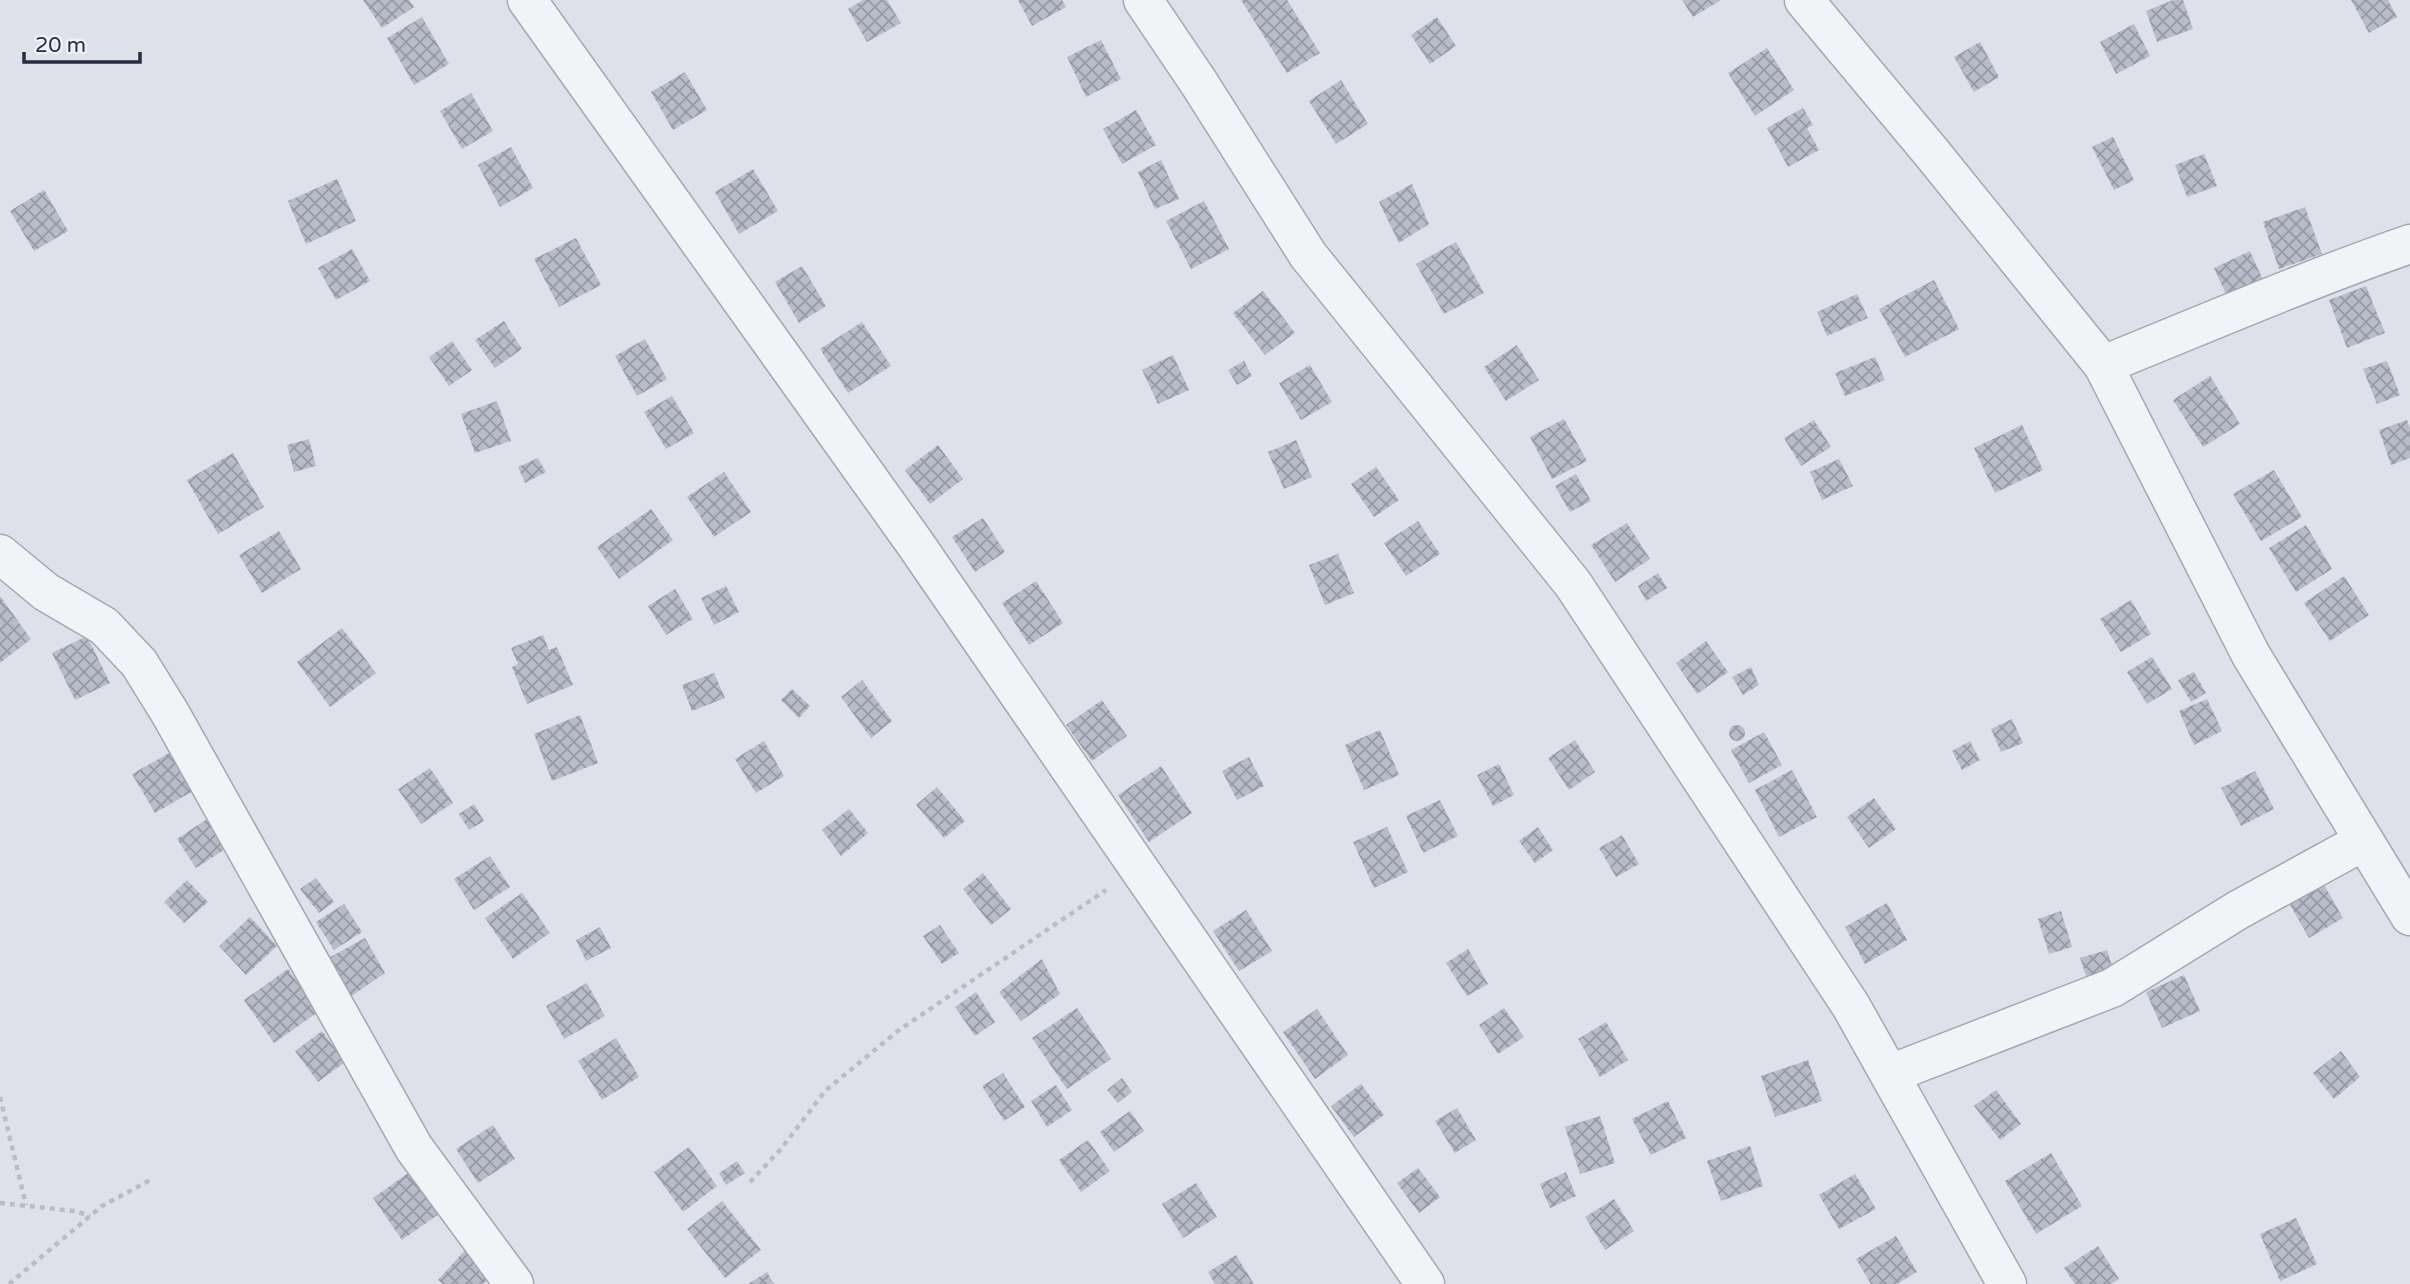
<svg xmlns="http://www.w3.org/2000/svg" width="2410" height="1284" font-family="'Varela Round',sans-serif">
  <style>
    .building { fill: url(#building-cross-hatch) }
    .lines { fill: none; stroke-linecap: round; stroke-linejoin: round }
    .street-casing { stroke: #a3a7b3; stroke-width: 41 }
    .path { stroke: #b8bcc4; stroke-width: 4.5; stroke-dasharray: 5 5; stroke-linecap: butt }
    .street { stroke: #f1f3f7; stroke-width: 38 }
  </style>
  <defs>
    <pattern id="building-cross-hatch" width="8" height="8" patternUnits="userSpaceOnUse" patternTransform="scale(1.75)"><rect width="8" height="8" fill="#b8bcc9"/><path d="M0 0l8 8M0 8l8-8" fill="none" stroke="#9599a5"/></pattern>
  </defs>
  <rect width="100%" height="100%" fill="#dee1e9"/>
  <!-- building -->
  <g class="building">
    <path d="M363,0H409L414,7L382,28Z"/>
    <path d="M863,0H887L901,23L867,42L848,9Z"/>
    <path d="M1018,0H1062L1066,7L1032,26Z"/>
    <path d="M1241,0H1287L1320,53L1287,73Z"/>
    <path d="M1682,0H1721L1693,17Z"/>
    <path d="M2173,0H2183L2193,29L2157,42L2146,11Z"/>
    <path d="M2351,0H2388L2397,17L2369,33Z"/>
    <path d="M422,17L449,64L414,85L387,38Z"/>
    <path d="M1437,17L1456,46L1430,64L1411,35Z"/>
    <path d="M2134,24L2150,56L2116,74L2100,42Z"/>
    <path d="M1101,40L1121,79L1086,97L1067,57Z"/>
    <path d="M1980,42L1999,77L1974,92L1954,57Z"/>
    <path d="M1767,48L1794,90L1755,116L1728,73Z"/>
    <path d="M685,72L707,110L673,130L651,92Z"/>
    <path d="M1341,80L1368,124L1336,144L1309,101Z"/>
    <path d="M471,93L493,131L462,149L440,111Z"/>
    <path d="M1803,108L1813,125L1807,128L1819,150L1788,167L1767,128Z"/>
    <path d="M1136,110L1156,145L1122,164L1103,129Z"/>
    <path d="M2113,137L2134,180L2114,190L2092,147Z"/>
    <path d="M511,147L533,188L500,207L478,165Z"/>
    <path d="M2204,154L2217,186L2187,197L2175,165Z"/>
    <path d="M1161,160L1179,199L1155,209L1138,172Z"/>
    <path d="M753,169L778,211L739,234L715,192Z"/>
    <path d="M337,179L356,221L306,244L288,201Z"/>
    <path d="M1412,184L1429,224L1399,243L1379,202Z"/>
    <path d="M44,190L68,231L34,251L10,211Z"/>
    <path d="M1204,201L1229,249L1191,269L1166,221Z"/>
    <path d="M2305,207L2322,254L2279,269L2263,222Z"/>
    <path d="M576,238L601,285L559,307L534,259Z"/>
    <path d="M1456,242L1484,293L1444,314L1416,264Z"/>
    <path d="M352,249L370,281L336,300L318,268Z"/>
    <path d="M2250,251L2263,280L2227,296L2214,268Z"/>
    <path d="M802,266L826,306L799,323L775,282Z"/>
    <path d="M1934,280L1959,329L1905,357L1879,309Z"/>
    <path d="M2366,286L2385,333L2347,348L2329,300Z"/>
    <path d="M1263,291L1295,333L1265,355L1233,313Z"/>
    <path d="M1857,294L1868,318L1827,336L1817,312Z"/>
    <path d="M504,321L522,349L495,368L475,340Z"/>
    <path d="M862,322L891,366L848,393L820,349Z"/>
    <path d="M645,339L667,379L637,396L615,356Z"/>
    <path d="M452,341L472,370L449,386L429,357Z"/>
    <path d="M1517,345L1539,380L1506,401L1484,367Z"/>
    <path d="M1173,355L1189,390L1158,404L1142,370Z"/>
    <path d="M1875,357L1885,380L1845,396L1835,373Z"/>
    <path d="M1244,361L1252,376L1237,385L1228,370Z"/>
    <path d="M2387,361L2400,395L2377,404L2363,369Z"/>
    <path d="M1310,365L1332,402L1301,420L1279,383Z"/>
    <path d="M2210,376L2240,424L2203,447L2173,400Z"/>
    <path d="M672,396L694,433L666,449L644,412Z"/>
    <path d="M497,401L511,441L475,453L461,414Z"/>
    <path d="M1564,419L1587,461L1552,479L1530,437Z"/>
    <path d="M1814,420L1831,447L1801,466L1784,438Z"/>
    <path d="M2407,420L2410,428V458L2391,465L2379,430Z"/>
    <path d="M2022,425L2043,470L1995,493L1974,448Z"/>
    <path d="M309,439L316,466L294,472L287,445Z"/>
    <path d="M1296,440L1312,477L1284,489L1268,452Z"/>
    <path d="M938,445L963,479L930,504L905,470Z"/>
    <path d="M233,453L264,507L218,534L187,480Z"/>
    <path d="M538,458L546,472L525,483L518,467Z"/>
    <path d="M1839,459L1853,486L1822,500L1810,472Z"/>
    <path d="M1376,467L1399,500L1374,517L1351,484Z"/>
    <path d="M2274,470L2302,517L2261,541L2233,494Z"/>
    <path d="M724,472L751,512L714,537L687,497Z"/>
    <path d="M1576,474L1591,501L1570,512L1555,486Z"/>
    <path d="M651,509L673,540L619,579L597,547Z"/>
    <path d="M983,518L1005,552L975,572L952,537Z"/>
    <path d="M1418,521L1440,554L1406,576L1384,543Z"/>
    <path d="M1627,523L1650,559L1615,582L1591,545Z"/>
    <path d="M2306,525L2332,569L2296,592L2269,548Z"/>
    <path d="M279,531L301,569L262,593L239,555Z"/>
    <path d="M1338,554L1354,593L1325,605L1309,565Z"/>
    <path d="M1658,573L1667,588L1646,601L1638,586Z"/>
    <path d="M2344,576L2369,615L2330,641L2304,603Z"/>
    <path d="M1036,581L1063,623L1029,645L1002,603Z"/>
    <path d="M726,586L739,612L714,625L701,598Z"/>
    <path d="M675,589L693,619L666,635L648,606Z"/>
    <path d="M0,596L31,639L0,663Z"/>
    <path d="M2131,600L2151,634L2121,652L2100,619Z"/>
    <path d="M342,628L376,673L330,707L297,662Z"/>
    <path d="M543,635L549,650L557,647L573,685L527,704L512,667L518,664L511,648Z"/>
    <path d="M87,636L110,683L75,700L52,653Z"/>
    <path d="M1706,641L1728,672L1697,694L1676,663Z"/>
    <path d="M2152,657L2172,689L2147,704L2127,672Z"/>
    <path d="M1751,667L1759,685L1743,695L1732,677Z"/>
    <path d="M2194,672L2206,693L2191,702L2178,680Z"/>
    <path d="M714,673L725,698L692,711L682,685Z"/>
    <path d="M862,680L892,721L871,738L841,697Z"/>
    <path d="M792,689L810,706L799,718L781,700Z"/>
    <path d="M2207,699L2222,731L2194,745L2179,711Z"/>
    <path d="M1102,700L1127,736L1092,761L1066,725Z"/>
    <path d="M580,715L598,763L552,781L534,734Z"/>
    <path d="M2012,719L2023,743L2001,752L1991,729Z"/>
    <circle cx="1737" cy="733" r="8"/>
    <path d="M1380,730L1399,775L1364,790L1345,745Z"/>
    <path d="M1764,732L1782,765L1749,783L1731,750Z"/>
    <path d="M1575,740L1595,772L1569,790L1548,758Z"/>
    <path d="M764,741L784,776L756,793L735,759Z"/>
    <path d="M1970,741L1980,760L1962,770L1952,751Z"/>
    <path d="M171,752L193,791L155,813L132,774Z"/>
    <path d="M1249,757L1264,786L1237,800L1222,771Z"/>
    <path d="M1499,764L1514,795L1493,806L1477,775Z"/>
    <path d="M1161,766L1192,813L1149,842L1118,795Z"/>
    <path d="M430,768L453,803L421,824L398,789Z"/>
    <path d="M1792,770L1817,817L1779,837L1755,790Z"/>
    <path d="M2255,771L2274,809L2241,826L2221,788Z"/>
    <path d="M937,787L965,821L944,838L916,805Z"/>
    <path d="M1874,798L1896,829L1869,848L1847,817Z"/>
    <path d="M1440,800L1458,836L1423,853L1406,816Z"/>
    <path d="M474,804L484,821L469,830L459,814Z"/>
    <path d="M849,809L868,833L841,856L822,830Z"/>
    <path d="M207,819L227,848L196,868L177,839Z"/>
    <path d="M1387,827L1408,872L1374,888L1353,842Z"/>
    <path d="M1538,827L1553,850L1535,863L1519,841Z"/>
    <path d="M1622,835L1639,864L1616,877L1599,848Z"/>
    <path d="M490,856L510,887L474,910L454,879Z"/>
    <path d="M983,873L1011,909L991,925L963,889Z"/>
    <path d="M316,878L334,902L319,913L300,889Z"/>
    <path d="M187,880L208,902L184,923L164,902Z"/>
    <path d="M2323,883L2343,918L2309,938L2289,903Z"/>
    <path d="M522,893L550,933L513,959L485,918Z"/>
    <path d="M1887,903L1907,940L1865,964L1845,927Z"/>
    <path d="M344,904L362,932L334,950L316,922Z"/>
    <path d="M1246,910L1272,951L1239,971L1213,931Z"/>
    <path d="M2061,911L2072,947L2049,954L2038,919Z"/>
    <path d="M250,917L277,946L246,975L219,946Z"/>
    <path d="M940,925L959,953L942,964L923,936Z"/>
    <path d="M600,927L611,948L586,961L576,940Z"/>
    <path d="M365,938L385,973L350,997L330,957Z"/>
    <path d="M1468,949L1488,984L1467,996L1446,963Z"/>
    <path d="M2107,950L2116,978L2090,987L2080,958Z"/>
    <path d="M1042,959L1060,994L1021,1021L999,992Z"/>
    <path d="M288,969L318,1012L274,1043L244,1000Z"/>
    <path d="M2184,975L2200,1011L2162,1028L2146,992Z"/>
    <path d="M587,983L605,1016L564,1039L546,1006Z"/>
    <path d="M976,992L995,1022L975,1036L955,1007Z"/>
    <path d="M1077,1008L1111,1059L1067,1089L1032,1038Z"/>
    <path d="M1504,1008L1524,1037L1498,1054L1479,1025Z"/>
    <path d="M1317,1009L1348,1055L1315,1079L1283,1032Z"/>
    <path d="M1606,1022L1628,1060L1600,1077L1578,1039Z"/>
    <path d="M322,1031L345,1062L318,1082L295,1051Z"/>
    <path d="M616,1038L639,1077L602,1100L578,1061Z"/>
    <path d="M2341,1051L2360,1077L2334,1099L2313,1073Z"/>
    <path d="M1808,1060L1822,1101L1775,1117L1761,1076Z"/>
    <path d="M1003,1073L1025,1107L1004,1121L982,1086Z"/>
    <path d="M1122,1078L1132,1092L1118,1103L1107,1090Z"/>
    <path d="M1361,1084L1384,1115L1354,1137L1331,1106Z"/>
    <path d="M1056,1085L1072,1110L1047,1127L1031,1101Z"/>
    <path d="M1996,1090L2021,1124L2000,1140L1974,1106Z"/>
    <path d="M1668,1101L1686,1138L1651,1155L1632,1119Z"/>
    <path d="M1457,1108L1476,1140L1455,1153L1435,1121Z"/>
    <path d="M1130,1111L1144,1131L1114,1152L1100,1132Z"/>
    <path d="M1600,1116L1615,1163L1580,1174L1565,1127Z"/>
    <path d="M493,1125L515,1159L478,1183L456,1149Z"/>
    <path d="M1088,1140L1110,1171L1081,1192L1059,1160Z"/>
    <path d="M1750,1146L1763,1186L1721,1201L1707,1161Z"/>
    <path d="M689,1147L717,1186L683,1212L654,1172Z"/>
    <path d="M2051,1153L2082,1206L2036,1234L2005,1181Z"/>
    <path d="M737,1161L745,1173L726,1185L719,1173Z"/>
    <path d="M1418,1168L1440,1197L1419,1213L1397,1183Z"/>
    <path d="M414,1169L443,1211L402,1240L373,1198Z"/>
    <path d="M1566,1172L1576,1196L1550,1208L1540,1184Z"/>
    <path d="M1855,1174L1876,1209L1839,1229L1819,1195Z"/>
    <path d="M1196,1183L1217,1217L1183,1238L1162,1204Z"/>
    <path d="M1614,1199L1634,1231L1605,1250L1585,1217Z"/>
    <path d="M722,1201L761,1250L725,1278L687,1229Z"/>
    <path d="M2296,1218L2317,1264L2280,1281L2260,1234Z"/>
    <path d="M1896,1236L1917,1272L1897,1284H1871L1856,1259Z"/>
    <path d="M2098,1246L2119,1279L2111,1284H2075L2064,1268Z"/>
    <path d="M466,1249L493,1274L483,1284H443L438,1280Z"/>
    <path d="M1236,1255L1254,1284H1215L1208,1272Z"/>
    <path d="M767,1272L774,1284H748Z"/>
  </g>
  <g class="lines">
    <defs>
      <g id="street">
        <path d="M527,0L914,542L1425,1284"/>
        <path d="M1143,0L1199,83L1308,255L1573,584L1851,1006L2007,1284"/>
        <path d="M1804,0L1931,152L2103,365L2251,655L2410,916"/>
        <path d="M2103,365C2205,324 2306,280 2410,244"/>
        <path d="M0,554L46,592L104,626L139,663L170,713L414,1148L514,1284"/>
        <path d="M1890,1074L2112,988L2238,910L2364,841"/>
      </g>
    </defs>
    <!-- street casing -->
    <use href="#street" class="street-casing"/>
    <!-- path -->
    <g class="path">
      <path d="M0,1097L26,1205"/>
      <path d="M750,1182L781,1149L825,1091L899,1030L1106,890"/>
      <path d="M0,1203L75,1211L90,1216"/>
      <path d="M9,1284L102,1206L152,1179"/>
    </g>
    <!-- street -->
    <use href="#street" class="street"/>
  </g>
  <!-- scale -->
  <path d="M24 52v10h116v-10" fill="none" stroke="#262d41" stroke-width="3.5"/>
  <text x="35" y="52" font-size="21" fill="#262d41" stroke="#eef0f6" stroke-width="5" paint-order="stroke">20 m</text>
</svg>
